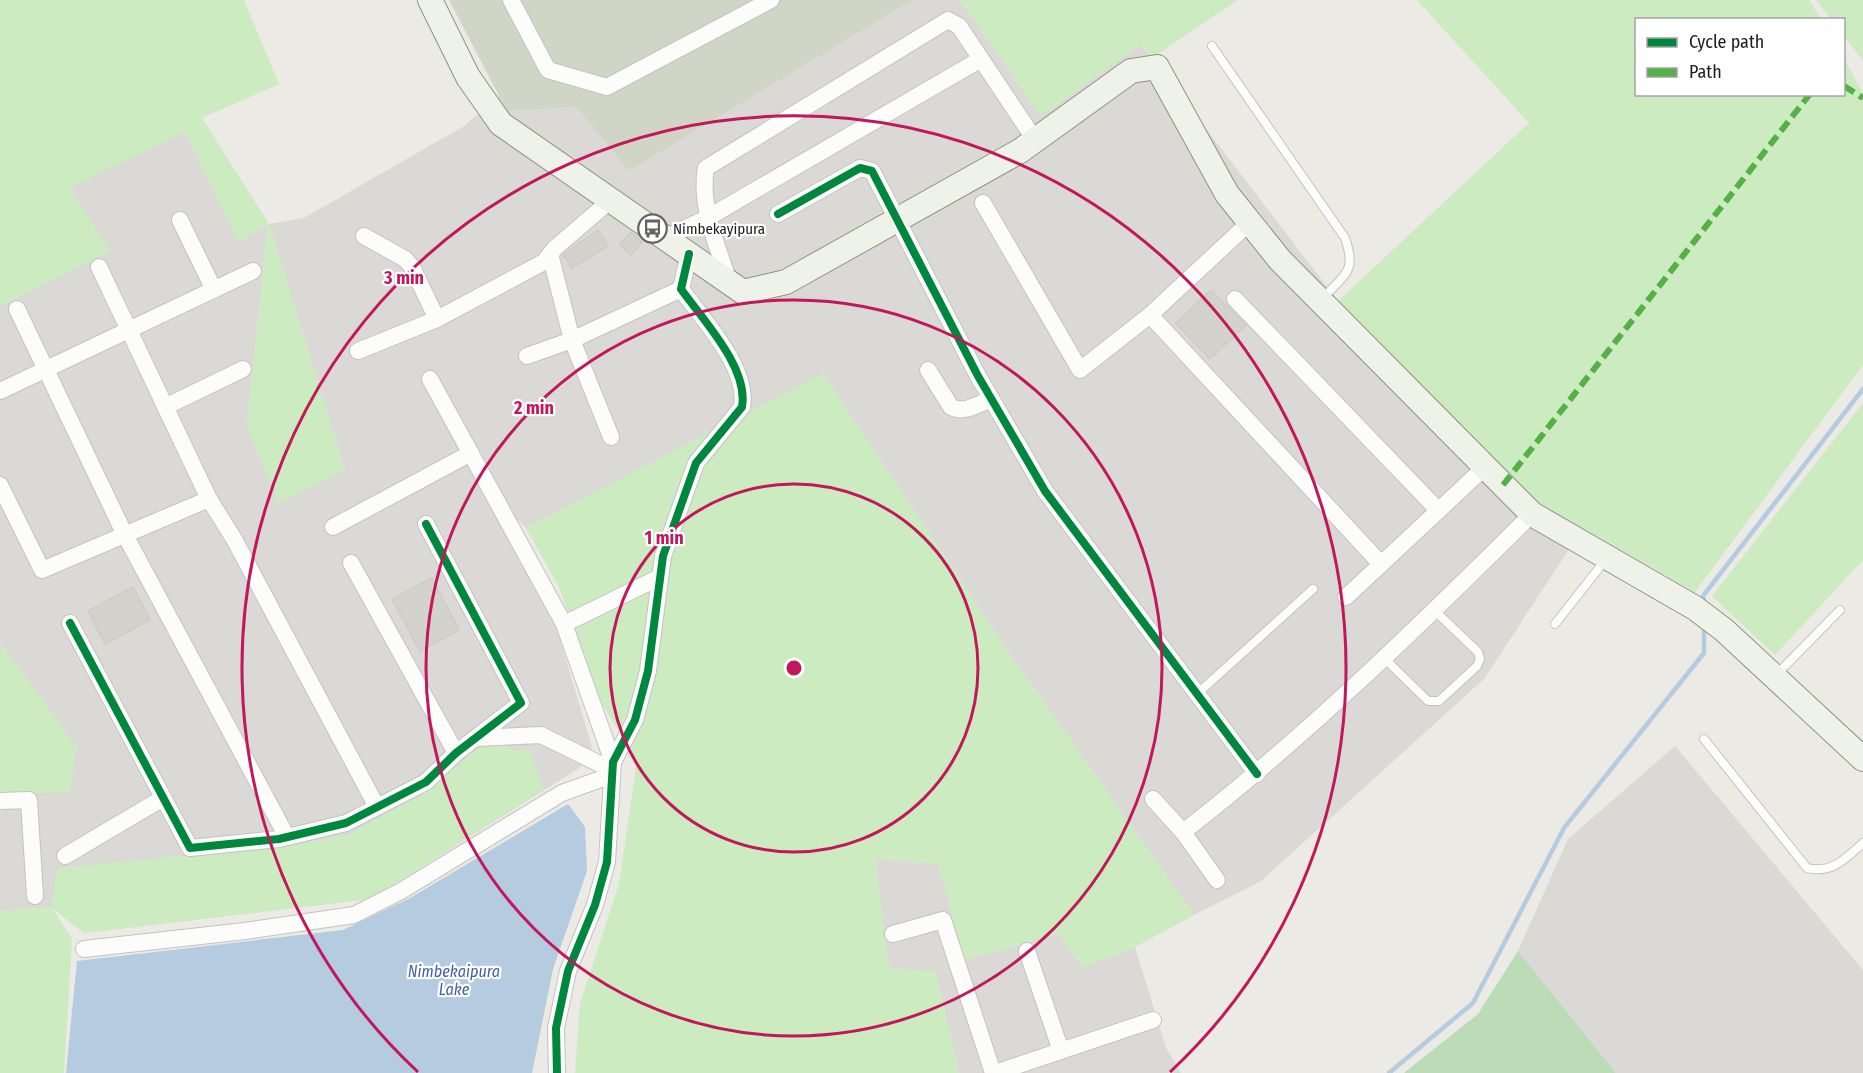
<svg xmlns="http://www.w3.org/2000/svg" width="1863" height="1073" font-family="'Fira Sans Condensed',sans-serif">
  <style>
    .residential { fill: #dad9d6 }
    .construction { fill: #d1d5c5 }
    .grass { fill: #ccebc0 }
    .forest { fill: #bbdcb7 }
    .water { fill: #b5cbe0 }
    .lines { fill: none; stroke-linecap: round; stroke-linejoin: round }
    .stream { stroke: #b5cbe0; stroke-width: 4.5 }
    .building { fill: #d4d2cc; stroke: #ceccc5; stroke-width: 1.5 }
    .service-casing { stroke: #c3c3c0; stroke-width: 10 }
    .minor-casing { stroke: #c3c3c0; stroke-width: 18 }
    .secondary-casing { stroke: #8d957c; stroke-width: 26 }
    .service { stroke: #fcfcfb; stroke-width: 8 }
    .minor { stroke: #fcfcfb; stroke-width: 16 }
    .secondary { stroke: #eff2e8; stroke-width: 24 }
    .quiet { stroke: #55b145; stroke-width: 6; stroke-dasharray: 12 6; stroke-linecap: butt }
    .cycleway-casing { stroke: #fff; stroke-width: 11 }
    .cycleway { stroke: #00873e; stroke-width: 8 }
    .ring { fill: none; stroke: #c2185b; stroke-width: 3 }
    .labels { text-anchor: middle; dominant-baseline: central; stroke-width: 4.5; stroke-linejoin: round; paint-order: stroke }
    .poi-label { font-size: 15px; fill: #1c1c1c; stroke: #fff; text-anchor: start }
    .water-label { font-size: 16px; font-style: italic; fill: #445daf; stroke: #fff }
    .centre { fill: #c2185b; stroke: #fff; stroke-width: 3 }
    .ring-label { font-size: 18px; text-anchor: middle; font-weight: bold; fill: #c2185b; stroke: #fff; stroke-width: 4.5; stroke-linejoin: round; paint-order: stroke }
  </style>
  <rect width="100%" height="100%" fill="#ebeae4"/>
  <!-- residential -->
  <g class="residential">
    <path d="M913,0H960L1041,116L1141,44L1338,301L1540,503L1583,528L1484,679L1261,881L1194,915L1008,651L823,374L526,528L488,491L556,626L592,747L581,767L370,899L84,933L51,907L0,911V795L77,747L0,643V306L110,251L69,188L185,131L238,241L268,225L247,426L279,503L345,470L269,224L304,218L464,126L499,96L507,111L576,107L629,171Z"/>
    <path d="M1675,746L1863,970V1073H1616L1518,951L1568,839Z"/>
    <path d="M875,859L938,864L965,960L1058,934L1083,967L1135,947L1166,1048L1181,1073H959L936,972L889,969Z"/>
  </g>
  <!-- construction -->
  <path class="construction" d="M449,0H913L629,171L576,107L507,111Z"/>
  <!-- grass -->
  <g class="grass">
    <path d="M0,0H244L279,84L202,118L269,224L345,470L279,503L247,426L268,225L238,241L185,132L69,188L111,251L0,306Z"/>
    <path d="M960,0H1238L1152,58L1141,44L1041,116Z"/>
    <path d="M1417,0H1809L1821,19L1636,20V94H1844V59L1863,93V365L1695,592L1540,503L1338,301L1529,123Z"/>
    <path d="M1816,0H1863V61L1844,36V20L1831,19Z"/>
    <path d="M823,373L1008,651L1194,915L1135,947L1083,967L1058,934L965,960L938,864L875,859L889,968L936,972L959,1073H575L580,1004L619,884L637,761L601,702L558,585L526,528Z"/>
    <path d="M1863,403V560L1775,655L1712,596Z"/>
    <path d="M0,643L77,747L70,792L0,795Z"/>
    <path d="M504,745L513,751L529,749L544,790L370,899L84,933L52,908L72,939L64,1073H0V911L51,907L57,868L290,846L349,834L422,794L480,746Z"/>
  </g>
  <!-- forest -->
  <path class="forest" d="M1518,951L1616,1073H1404L1478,1014Z"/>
  <!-- water -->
  <path class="water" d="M568,804L585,827L587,871L553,969L532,1073H66L77,961L343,930L410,898Z"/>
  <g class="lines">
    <!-- stream -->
    <g class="stream">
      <path d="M1704,605L1703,596L1863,389"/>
      <path d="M1389,1073L1473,1003L1564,828L1704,653V625"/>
    </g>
  </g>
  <!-- building -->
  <g class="building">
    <path d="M598,230L608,246L572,268L563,255Z"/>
    <path d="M631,232L642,242L631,255L620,245Z"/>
    <path d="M1211,290L1246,325L1210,359L1176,323Z"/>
    <path d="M432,578L459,630L420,651L392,599Z"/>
    <path d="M133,587L150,620L105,644L88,611Z"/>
  </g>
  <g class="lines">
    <defs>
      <g id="service">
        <path d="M1212,46L1345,238C1357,272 1345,274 1323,298"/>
        <path d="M1555,624L1607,558"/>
        <path d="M1385,659L1428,701H1439L1477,666L1480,659L1478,652L1434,610"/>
        <path d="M1775,676L1840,610"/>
        <path d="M1197,694L1313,589"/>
        <path d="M1704,739L1807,868C1832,874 1845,859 1863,843"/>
      </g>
      <g id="minor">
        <path d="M511,0L548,70L607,87L771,0"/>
        <path d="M983,203L1080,370L1150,315L1381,564"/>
        <path d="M778,214L860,168L872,171L978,376L1045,491L1257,774"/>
        <path d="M180,220L214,290"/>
        <path d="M364,236L405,259L412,267L437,319"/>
        <path d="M665,238L709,217L981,59"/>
        <path d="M550,254L572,340L611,437"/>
        <path d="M99,267L209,499L234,539L377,807"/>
        <path d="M729,282C718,247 699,206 706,168L948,20L959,26L1035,140"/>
        <path d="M1235,299L1438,510"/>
        <path d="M17,309L125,535L287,837"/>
        <path d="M1150,315L1250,222"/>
        <path d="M358,351L437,319L544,262L555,248L611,200"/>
        <path d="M527,356L572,340L681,289"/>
        <path d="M928,370L951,407C964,414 979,404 991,399"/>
        <path d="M430,379L564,624L613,762"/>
        <path d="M0,391L253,271"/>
        <path d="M165,407L243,369"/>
        <path d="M0,485L42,570L209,499"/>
        <path d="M333,527L471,453"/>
        <path d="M351,563L456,753"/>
        <path d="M1346,597L1485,467"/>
        <path d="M70,623L190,848L279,839L346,823L426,782L456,753L521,703L426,524"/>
        <path d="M564,624L660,577"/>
        <path d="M476,738L541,735L612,770"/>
        <path d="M1153,799L1183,832L1217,880"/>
        <path d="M0,801L29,800L35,896"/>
        <path d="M1183,832C1308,735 1420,625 1532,514"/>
        <path d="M65,856L163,798"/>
        <path d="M893,934L943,920L993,1073"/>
        <path d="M84,949L245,931L354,915L401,891L562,793L612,775"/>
        <path d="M1027,951L1061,1051"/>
        <path d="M557,1073L556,1028L568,971L595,905L607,862L613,762L635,720L648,671L663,556L696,463L742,407C749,368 703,320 681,289L689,254"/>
        <path d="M995,1073L1153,1020"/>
      </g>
      <path id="secondary" d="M430,0L468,77L501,124L743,292L786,282L1020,151L1131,71L1157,67L1227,194L1280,260L1532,514L1695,608L1724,630L1863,759"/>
    </defs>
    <!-- service casing -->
    <use href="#service" class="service-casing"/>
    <!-- minor casing -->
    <use href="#minor" class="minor-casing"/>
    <!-- secondary casing -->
    <use href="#secondary" class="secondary-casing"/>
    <!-- service -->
    <use href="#service" class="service"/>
    <!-- minor -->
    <use href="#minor" class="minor"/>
    <!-- secondary -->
    <use href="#secondary" class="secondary"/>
    <!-- quiet -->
    <g class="quiet">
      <path d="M1844,86L1863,98"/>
      <path d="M1503,485L1810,94"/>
    </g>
    <defs>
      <g id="cycleway">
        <path d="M778,214L860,168L872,171L978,376L1045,491L1257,774"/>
        <path d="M70,623L190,848L279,839L346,823L426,782L456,753L521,703L426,524"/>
        <path d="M557,1073L556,1028L568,971L595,905L607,862L613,762L635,720L648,671L663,556L696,463L742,407C749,368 703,320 681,289L689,254"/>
      </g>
    </defs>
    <!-- cycleway casing -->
    <use href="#cycleway" class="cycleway-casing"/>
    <!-- cycleway -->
    <use href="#cycleway" class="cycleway"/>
  </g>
  <!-- distance rings -->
  <g class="ring">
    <circle cx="794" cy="668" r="184"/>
    <circle cx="794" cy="668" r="368"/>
    <path d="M418 1072A552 552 0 1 1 1170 1072"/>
  </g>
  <!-- icons -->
  <defs>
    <symbol id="bus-ring" viewBox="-11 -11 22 22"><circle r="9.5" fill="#fff" stroke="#646462" stroke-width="1.5"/><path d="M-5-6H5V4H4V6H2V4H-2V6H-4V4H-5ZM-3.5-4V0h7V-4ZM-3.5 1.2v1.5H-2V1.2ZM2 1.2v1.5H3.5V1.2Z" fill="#646462"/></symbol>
  </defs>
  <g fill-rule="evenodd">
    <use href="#bus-ring" x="636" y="212" width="33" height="33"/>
  </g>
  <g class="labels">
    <!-- poi labels -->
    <g class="poi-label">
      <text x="673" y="229">Nimbekayipura</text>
    </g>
    <!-- water labels -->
    <g class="water-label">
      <text x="454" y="971">Nimbekaipura<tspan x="454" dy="18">Lake</tspan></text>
    </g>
  </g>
  <circle cx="794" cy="668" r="9" class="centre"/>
  <g class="ring-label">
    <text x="404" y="284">3 min</text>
    <text x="534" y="414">2 min</text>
    <text x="664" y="544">1 min</text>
  </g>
  <!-- legend -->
  <rect x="1635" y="18" width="210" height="78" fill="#ffffff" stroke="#a4a4a4" stroke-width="1.5"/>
  <rect x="1647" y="38" width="30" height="9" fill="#00873e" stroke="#a4a4a4" stroke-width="1.5"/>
  <text x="1689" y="48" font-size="18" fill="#1c1c1c">Cycle path</text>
  <rect x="1647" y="68" width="30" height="9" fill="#55b145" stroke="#a4a4a4" stroke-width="1.5"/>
  <text x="1689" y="78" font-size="18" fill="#1c1c1c">Path</text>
</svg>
